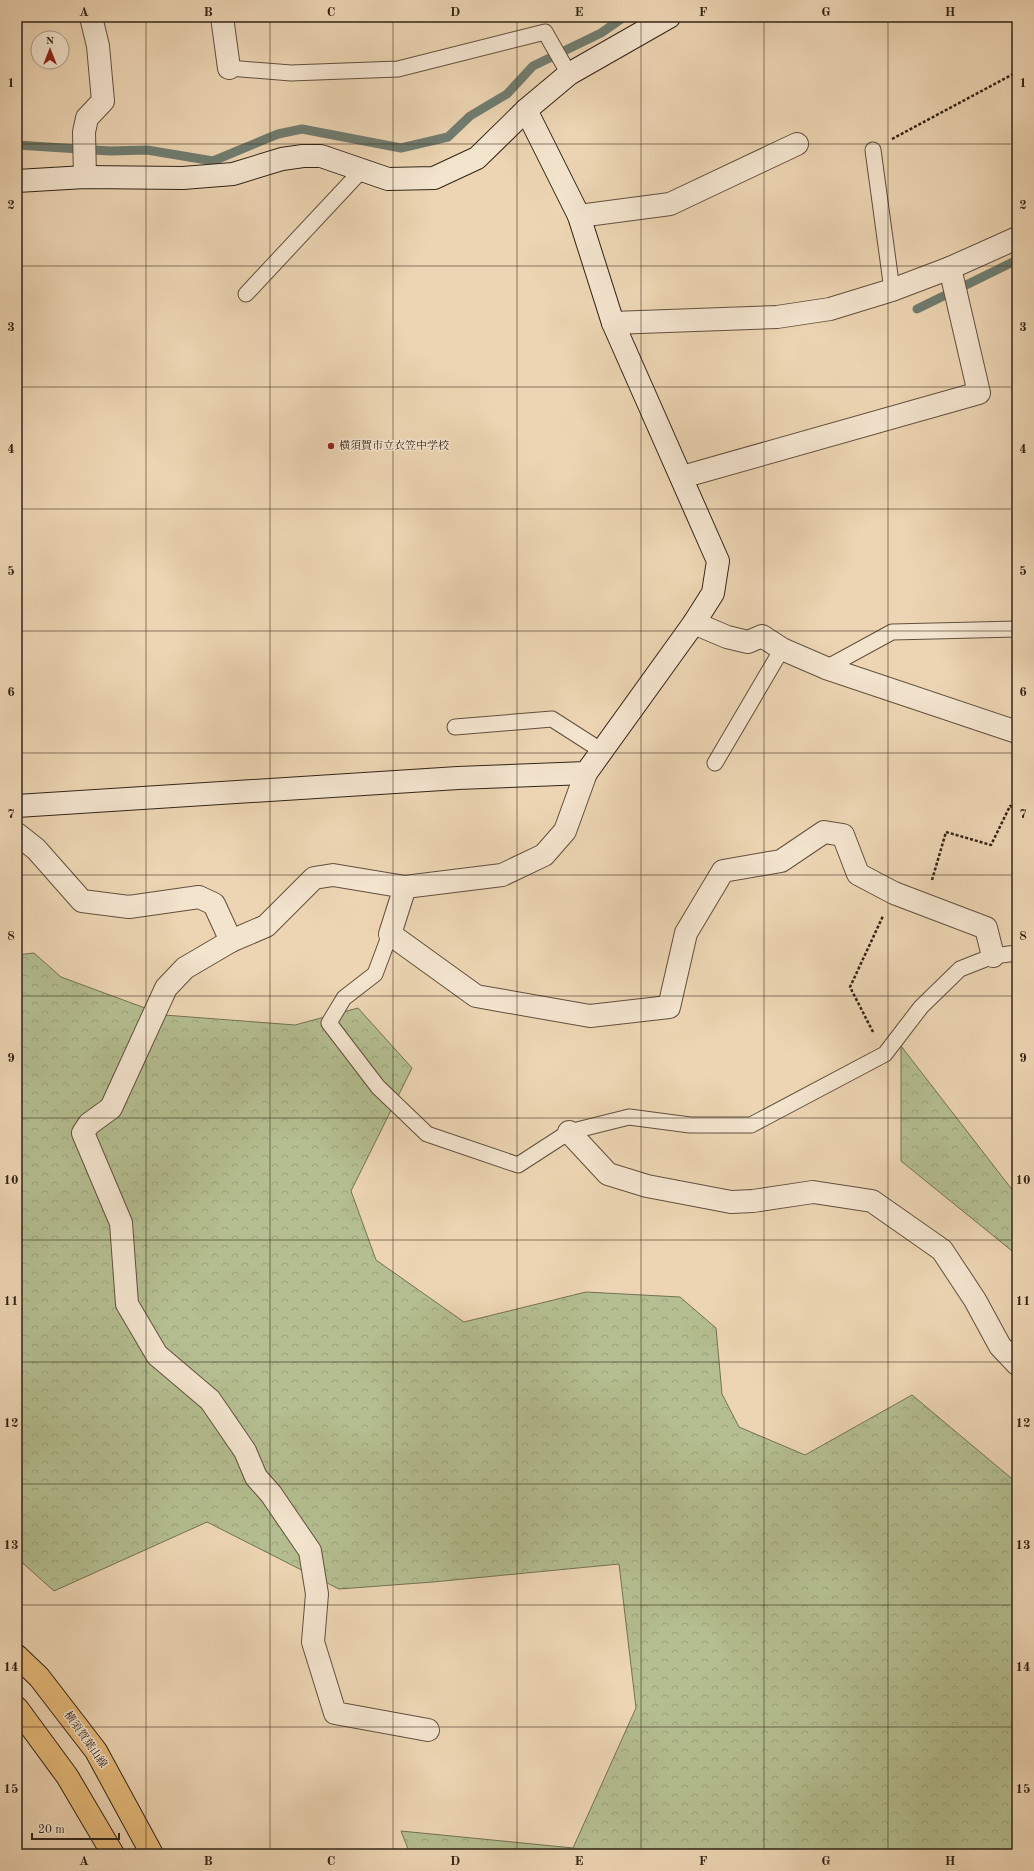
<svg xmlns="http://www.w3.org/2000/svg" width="1034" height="1871" font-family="'Old Standard TT','Noto Serif JP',serif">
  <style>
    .forest { fill: url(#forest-crowns); stroke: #747154 }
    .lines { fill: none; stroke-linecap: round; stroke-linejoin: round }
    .stream { stroke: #707d71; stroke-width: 9 }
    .lane-casing { stroke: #62503e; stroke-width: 17 }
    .street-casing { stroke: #62503e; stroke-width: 24 }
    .secondary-casing { stroke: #332417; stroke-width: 24 }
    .primary-casing { stroke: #332417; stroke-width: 24 }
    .path { stroke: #332417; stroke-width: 2.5; stroke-dasharray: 3 2; stroke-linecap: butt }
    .lane { stroke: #f3e4ce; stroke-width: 15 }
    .street { stroke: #f3e4ce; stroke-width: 22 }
    .secondary { stroke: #f3e4ce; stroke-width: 22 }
    .primary { stroke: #e6ba7a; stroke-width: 22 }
    .grid { fill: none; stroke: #332417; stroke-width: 1; stroke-opacity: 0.55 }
    .poi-dot { fill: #8f2418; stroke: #f3e4ce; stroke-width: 1.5 }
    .labels { text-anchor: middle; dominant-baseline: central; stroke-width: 3; stroke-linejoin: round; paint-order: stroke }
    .poi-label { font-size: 11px; fill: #332417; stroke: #f3e4ce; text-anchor: start }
    .street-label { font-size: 11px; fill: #332417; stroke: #f3e4ce }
    .neatline { fill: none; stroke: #332417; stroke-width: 1.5 }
    .grid-label { font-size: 13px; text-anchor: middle; font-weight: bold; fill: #332417 }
  </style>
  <defs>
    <pattern id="forest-crowns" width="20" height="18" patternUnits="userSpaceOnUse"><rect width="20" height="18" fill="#b4be90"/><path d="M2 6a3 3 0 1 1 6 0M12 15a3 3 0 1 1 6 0" fill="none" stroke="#9ba37b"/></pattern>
  </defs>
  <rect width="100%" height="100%" fill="#edd5b3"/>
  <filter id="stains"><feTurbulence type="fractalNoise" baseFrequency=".005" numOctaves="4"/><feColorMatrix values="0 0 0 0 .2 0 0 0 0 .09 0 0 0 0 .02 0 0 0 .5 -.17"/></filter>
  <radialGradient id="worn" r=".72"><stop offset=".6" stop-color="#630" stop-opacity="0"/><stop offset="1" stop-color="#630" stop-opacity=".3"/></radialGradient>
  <!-- forest -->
  <g class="forest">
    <path d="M34,953L61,977L164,1015L295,1025L358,1008L412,1068L351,1191L376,1260L464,1322L586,1292L680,1297L716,1328L722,1394L739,1427L805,1455L912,1395L1017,1483V1854H410L401,1831L573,1848L636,1708L619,1564L433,1582L339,1589L207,1522L54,1591L17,1558V955Z"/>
    <path d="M901,1046L1017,1196V1255L901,1161Z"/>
  </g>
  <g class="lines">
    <!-- stream -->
    <g class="stream">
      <path d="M17,145L110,151L147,150L213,161L278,134L302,129L401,148L448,137L470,116L507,94L533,66L601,33L624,17"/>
      <path d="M917,309L1017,260"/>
    </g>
    <defs>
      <g id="lane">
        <path d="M229,68L291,73L398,69L545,32L569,74"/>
        <path d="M873,150L892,290"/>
        <path d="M246,294L362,170"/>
        <path d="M826,668L892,632L1017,629"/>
        <path d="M455,727L552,719L602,751"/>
        <path d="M715,763L782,649"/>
        <path d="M390,934L375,974L344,998L329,1023L378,1087L427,1134L518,1165L569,1132L629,1117L690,1125H751L885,1054L921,1007L960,969L993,956L1017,953"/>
      </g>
      <g id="street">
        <path d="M222,17L229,68"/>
        <path d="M85,177L84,132L87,118L103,101L98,46L91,17"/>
        <path d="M579,216L670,204L797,144"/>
        <path d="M613,323L777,317L830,309L892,290L950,268L1017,238"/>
        <path d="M682,477L979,393L950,268"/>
        <path d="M694,623L727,637L748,642L762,636L782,649L826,668L1017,732"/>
        <path d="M17,834L36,849L82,901L129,907L199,897L214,904L231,941"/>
        <path d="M405,887L390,934L476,996L590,1016L669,1007L686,933L723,871L781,861L824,832L843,835L858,874L894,893L986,928L993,956"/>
        <path d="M569,1132L608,1174L647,1186L731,1202L753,1201L813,1192L872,1201L942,1250L975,1300L1000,1346L1017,1364"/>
        <path d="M428,1730L335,1713L313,1642L317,1594L310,1551L271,1494L256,1477L245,1451L210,1400L157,1355L127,1304L121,1223L83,1133L89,1124L111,1108L166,988L185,968L231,941L266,926L314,878L333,875L405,887L502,875L544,855L565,831L586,773"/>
      </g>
      <g id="secondary">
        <path d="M17,181L85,177L183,178L233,174L282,159L303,156H321L388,179L434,178L477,158L526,110L569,74L669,17"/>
        <path d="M17,806L458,778L586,773L694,623L713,593L718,561L613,323L579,216L526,110"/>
      </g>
      <g id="primary">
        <path d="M17,1656L39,1677L96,1751L152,1854"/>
        <path d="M17,1708L67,1776L113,1854"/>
      </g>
    </defs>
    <!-- lane casing -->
    <use href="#lane" class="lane-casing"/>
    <!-- street casing -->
    <use href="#street" class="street-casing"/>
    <!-- secondary casing -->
    <use href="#secondary" class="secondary-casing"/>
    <!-- primary casing -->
    <use href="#primary" class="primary-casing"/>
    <!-- path -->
    <g class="path">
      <path d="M892,139L1017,72"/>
      <path d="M932,880L946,832L991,845L1010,806L1017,808"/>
      <path d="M873,1032L850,987L883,916"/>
    </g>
    <!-- lane -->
    <use href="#lane" class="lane"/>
    <!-- street -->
    <use href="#street" class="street"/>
    <!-- secondary -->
    <use href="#secondary" class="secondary"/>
    <!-- primary -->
    <use href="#primary" class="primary"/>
  </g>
  <!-- grid -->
  <path class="grid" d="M146,17V1854M270,17V1854M393,17V1854M517,17V1854M641,17V1854M764,17V1854M888,17V1854M17,144H1017M17,266H1017M17,387H1017M17,509H1017M17,631H1017M17,753H1017M17,875H1017M17,996H1017M17,1118H1017M17,1240H1017M17,1362H1017M17,1484H1017M17,1605H1017M17,1727H1017"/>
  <!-- markers -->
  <circle class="poi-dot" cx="331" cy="446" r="4"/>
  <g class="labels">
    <!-- poi labels -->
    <g class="poi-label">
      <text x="339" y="446">横須賀市立衣笠中学校</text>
    </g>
    <!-- street labels -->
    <g class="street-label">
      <text transform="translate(85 1740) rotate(55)">横須賀葉山線</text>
    </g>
  </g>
  <!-- margin -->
  <rect width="1034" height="1871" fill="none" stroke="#edd5b3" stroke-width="44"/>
  <!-- north arrow -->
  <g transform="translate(50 50)"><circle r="19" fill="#f3e4ce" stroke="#a69785"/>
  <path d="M0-3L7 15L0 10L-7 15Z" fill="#8f2418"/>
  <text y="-6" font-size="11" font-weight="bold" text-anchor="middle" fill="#332417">N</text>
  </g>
  <!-- scale -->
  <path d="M32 1833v6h87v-6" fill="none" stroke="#332417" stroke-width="2"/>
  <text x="38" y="1833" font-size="12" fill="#332417" stroke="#f3e4ce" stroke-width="3" paint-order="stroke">20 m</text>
  <rect x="22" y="22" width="990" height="1827" class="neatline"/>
  <g class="grid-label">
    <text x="84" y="16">A</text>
    <text x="208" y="16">B</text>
    <text x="331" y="16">C</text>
    <text x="455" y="16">D</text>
    <text x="579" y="16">E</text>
    <text x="703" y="16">F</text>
    <text x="826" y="16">G</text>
    <text x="950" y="16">H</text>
    <text x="11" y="87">1</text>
    <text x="1023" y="87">1</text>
    <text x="11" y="209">2</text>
    <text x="1023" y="209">2</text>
    <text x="11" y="331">3</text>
    <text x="1023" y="331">3</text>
    <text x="11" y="453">4</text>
    <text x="1023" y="453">4</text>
    <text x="11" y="575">5</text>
    <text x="1023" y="575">5</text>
    <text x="11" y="696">6</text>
    <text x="1023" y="696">6</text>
    <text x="11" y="818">7</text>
    <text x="1023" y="818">7</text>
    <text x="11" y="940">8</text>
    <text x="1023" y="940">8</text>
    <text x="11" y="1062">9</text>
    <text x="1023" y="1062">9</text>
    <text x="11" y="1184">10</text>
    <text x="1023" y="1184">10</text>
    <text x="11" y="1305">11</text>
    <text x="1023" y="1305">11</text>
    <text x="11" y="1427">12</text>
    <text x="1023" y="1427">12</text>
    <text x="11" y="1549">13</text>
    <text x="1023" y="1549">13</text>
    <text x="11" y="1671">14</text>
    <text x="1023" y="1671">14</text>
    <text x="11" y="1793">15</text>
    <text x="1023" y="1793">15</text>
    <text x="84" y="1865">A</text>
    <text x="208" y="1865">B</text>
    <text x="331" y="1865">C</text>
    <text x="455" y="1865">D</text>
    <text x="579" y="1865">E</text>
    <text x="703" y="1865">F</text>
    <text x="826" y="1865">G</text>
    <text x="950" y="1865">H</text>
  </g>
  <rect width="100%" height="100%" filter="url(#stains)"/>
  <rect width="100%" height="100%" fill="url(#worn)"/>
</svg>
